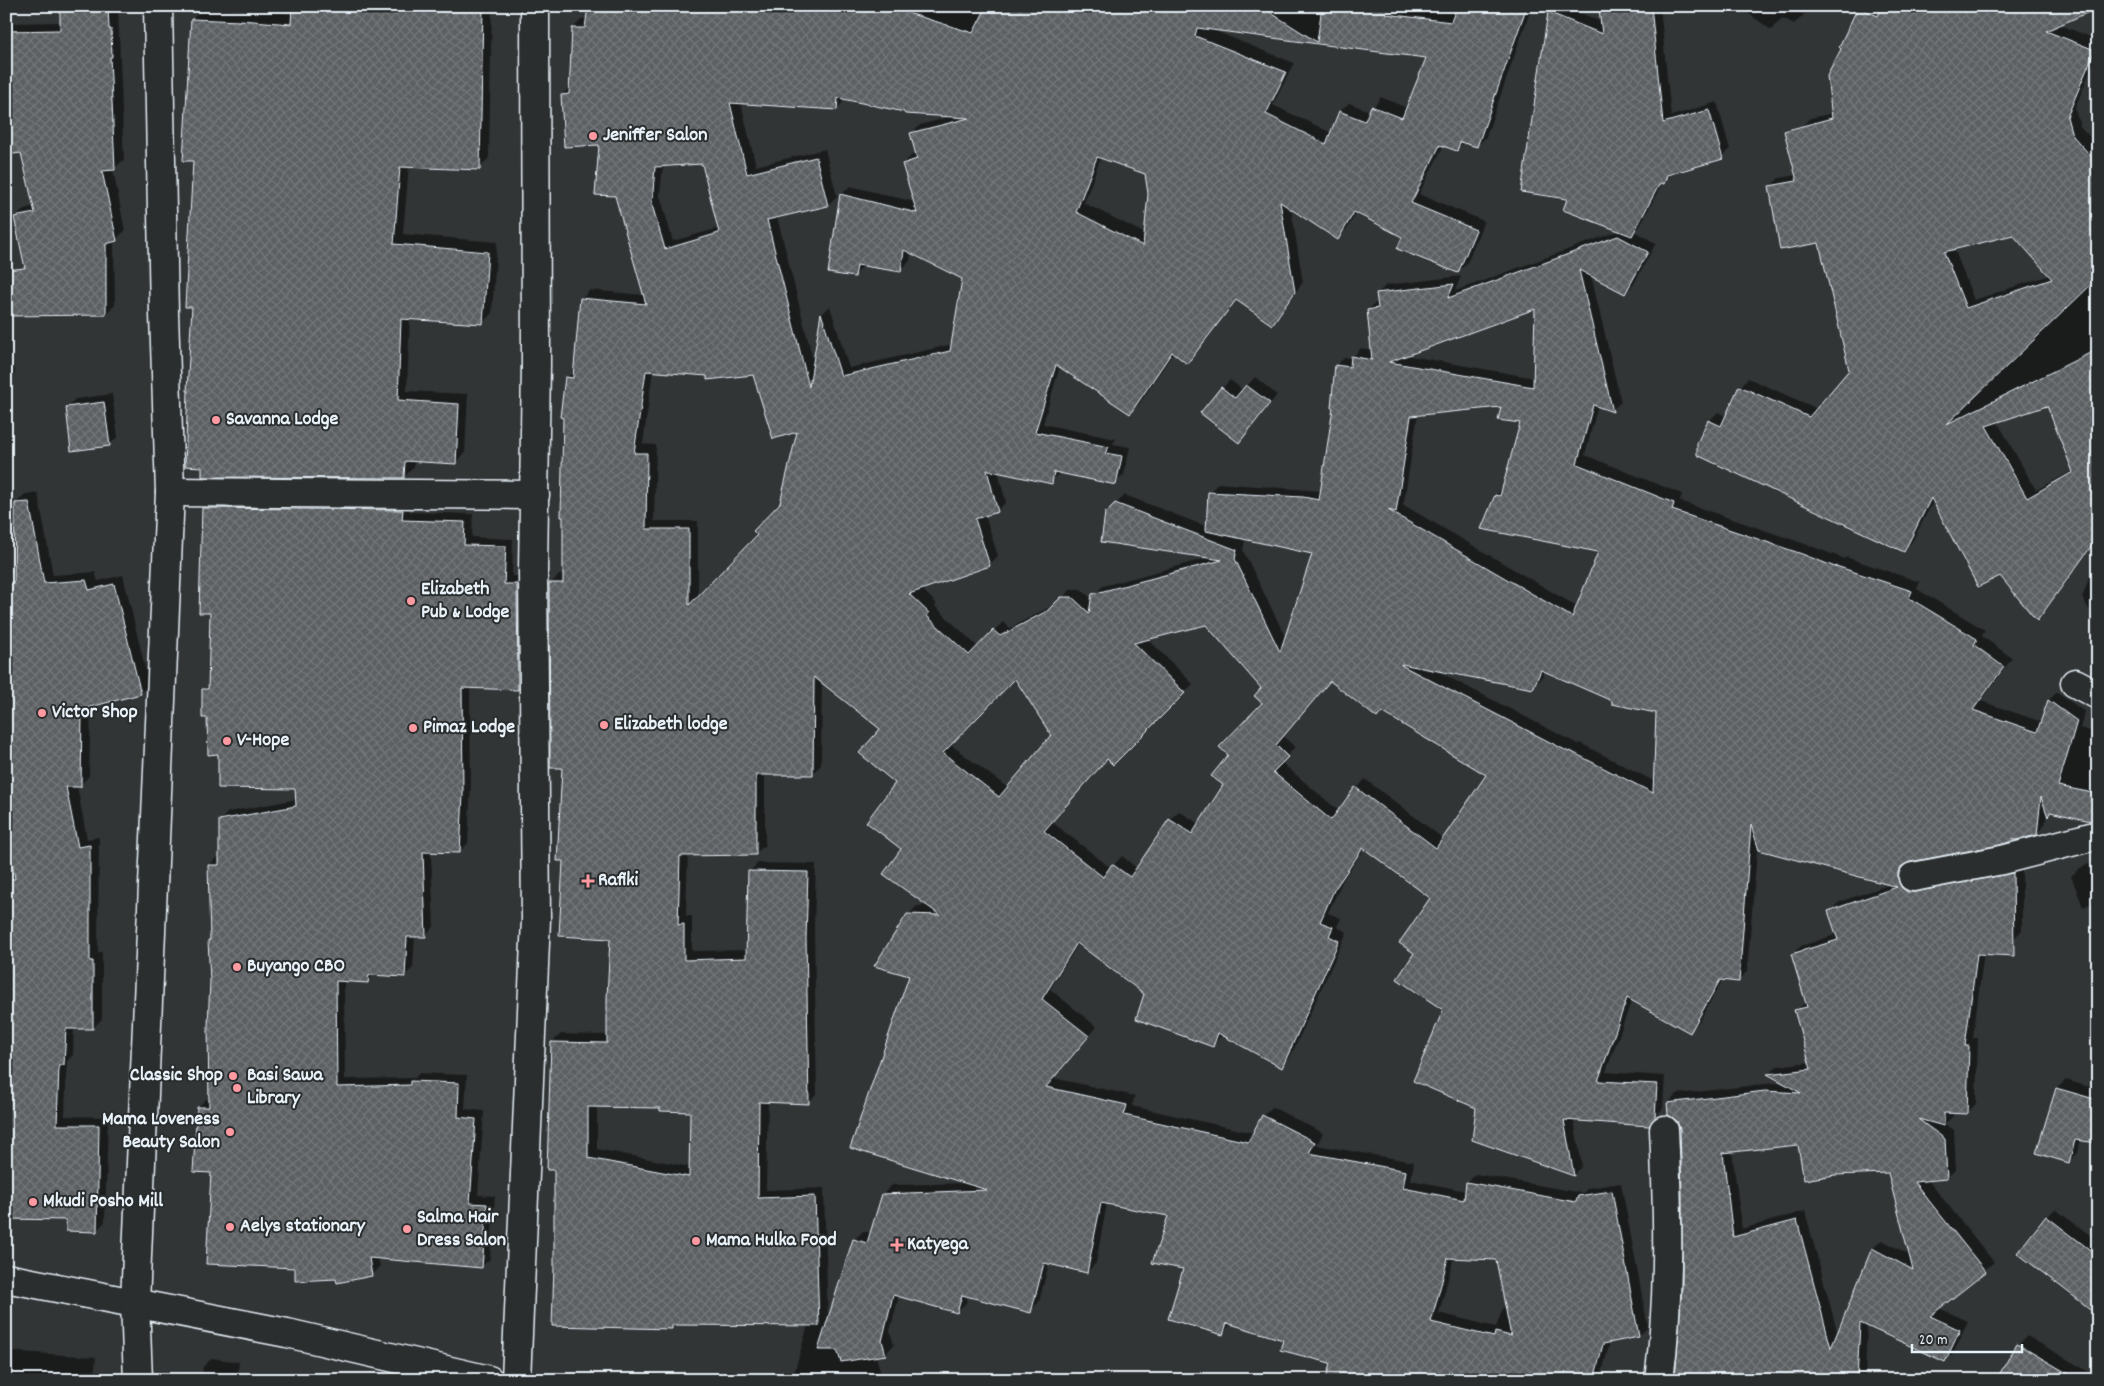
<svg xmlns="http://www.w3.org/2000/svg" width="2104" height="1386" font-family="Dekko,sans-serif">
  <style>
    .shadow { fill: #0007; fill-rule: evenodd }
    .building { fill: url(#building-cross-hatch); stroke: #e8f1f8; fill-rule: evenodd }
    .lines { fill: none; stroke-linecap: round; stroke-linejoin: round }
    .street-casing { stroke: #e8f1f8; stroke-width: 31 }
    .secondary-casing { stroke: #e8f1f8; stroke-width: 31 }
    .street { stroke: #2a2d2e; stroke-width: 28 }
    .secondary { stroke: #2a2d2e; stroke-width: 28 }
    .poi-dot { fill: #ff9aa2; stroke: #2a2d2e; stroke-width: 2 }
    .labels { text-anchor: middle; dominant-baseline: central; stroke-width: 4; stroke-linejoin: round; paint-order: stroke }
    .poi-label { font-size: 20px; font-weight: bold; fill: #e8f1f8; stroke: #2a2d2e; text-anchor: start }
  </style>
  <defs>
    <pattern id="building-cross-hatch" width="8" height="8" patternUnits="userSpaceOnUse" patternTransform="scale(1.25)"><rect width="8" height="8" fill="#5c6063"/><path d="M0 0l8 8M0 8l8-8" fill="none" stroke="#73777a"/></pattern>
  </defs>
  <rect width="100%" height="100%" fill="#323536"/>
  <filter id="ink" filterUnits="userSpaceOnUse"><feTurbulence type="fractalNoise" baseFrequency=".02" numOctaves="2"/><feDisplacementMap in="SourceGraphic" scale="10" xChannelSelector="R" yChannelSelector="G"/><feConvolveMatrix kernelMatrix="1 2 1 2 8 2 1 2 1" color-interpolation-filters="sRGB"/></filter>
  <g filter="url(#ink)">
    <!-- shadow -->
    <g class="shadow">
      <path d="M61,6H118L124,160L113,169L125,231L114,241L115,305L106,314L6,315V270H26L15,218L24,209L35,206L22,153L6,155V23L61,22Z"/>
      <path d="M293,6H492L489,158L479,168L409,166L403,234L497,242L492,313L482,323L410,318L407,391L468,394L465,453L455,463L414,461V467L404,477L204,465L193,306L194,160L192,19L202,9L250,12L251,10L293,14Z"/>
      <path d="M698,6H1532L1486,137L1477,146L1464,142L1457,149L1444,145L1419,194L1484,221L1467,263L1458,272L1403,236L1357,212L1347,229L1338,238L1291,208L1303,282L1281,314L1272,323L1237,299L1187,362L1174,352L1139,404L1130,413L1060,366L1043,424L1116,439L1113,444L1130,447L1124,475L1115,483L1060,472L1051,482L998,471L1006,502L997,511L985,515L998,556L989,565L921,588L937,604L935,606L978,647L1003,622L1010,628L1057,603L1071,589H1081L1093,600L1094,595L1103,586L1211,557L1106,514L1125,495L1208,527L1210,492L1218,483L1322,491L1334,407L1336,366L1345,357L1352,358L1361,348L1372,350L1368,310L1378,301L1377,294L1386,285L1461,276L1455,291L1621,230L1569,198L1522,191L1550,12L1556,6H1564L1602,22L1600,9L1603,6H1660L1671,116L1717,102L1730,149L1722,158L1673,172L1663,182L1640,226L1634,231L1656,243L1634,284L1625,293L1591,275L1621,402L1612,410L1598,405L1585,455L1682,494L1680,501L1811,546L1845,559L1846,557L1920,582L1917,589L1985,630L1982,636L2012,658L1981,701L2042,722L2049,700L2057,692L2085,712L2080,728L2098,733V819L2047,811L2045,825L2036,834L1907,862L1906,870L2022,865V930L2014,939L1984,952L1973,1038H1978L1976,1104L1967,1113L1953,1112V1116L1945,1124L1954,1130L1956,1169L1947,1178L1928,1180L1994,1262L1939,1308L1968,1321L1954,1352L1945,1361L1867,1326L1865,1380H1675L1682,1318L1684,1223L1681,1129L1668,1103L1677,1094L1774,1083L1785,1084L1769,1074L1777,1066L1810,1062L1796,1011L1807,1001L1792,954L1801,946L1838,934L1830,911L1839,902L1891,884L1758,841L1747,972L1738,980L1723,979L1699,1022L1690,1031L1632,999L1606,1072L1665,1076L1663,1108L1649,1125L1574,1120L1582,1166L1574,1175L1473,1139L1477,1107L1445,1010L1416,953L1432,898L1365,848L1343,880L1328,913L1341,918L1337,927L1347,932L1290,1058L1281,1066L1222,1034L1213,1046L1079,943L1050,989L1097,1027L1054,1078L1135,1096L1132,1106L1254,1133L1263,1116L1272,1107L1323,1133L1317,1145L1414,1162L1411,1180L1466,1191L1467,1183L1476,1174L1583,1193L1588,1188L1621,1183L1648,1327L1639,1336L1610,1342L1600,1380H1345L1331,1362L1285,1339L1232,1323L1223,1333L1184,1268L1170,1215L1107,1203L1096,1263L1087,1272L1049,1263L1039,1302L1030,1311L968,1295L966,1303L957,1311L899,1296L890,1331L894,1345L885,1354L876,1356L883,1380H792L808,1325L674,1324L671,1327L556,1267L552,1042L561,1034L609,1035L611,937L564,860L563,767L550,584L559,575H565L567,378L575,370L581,299L590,290L644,295L601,143L562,95L570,87L573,28L582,19ZM1208,28L1427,57L1407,108L1381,97L1370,111L1349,103L1340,111L1332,133L1273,105L1294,63ZM846,99L905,111L953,116L920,125L911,134L916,154L912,155L903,164L915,202L850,186L842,194L829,272L855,276L864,265L901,270L910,261L911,252L964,278L953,344L849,368L830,306L822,314L814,364L777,216L828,205L837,196L825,149L756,166L741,103L837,109ZM1101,157L1146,173L1149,194L1146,234L1084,203ZM703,163L719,228L673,241L660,195L663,165ZM1536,307L1535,378L1405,355ZM653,370L708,375L753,374L799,430L781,504L759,535L698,598V521H654L656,445L643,444ZM1502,405L1521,422L1503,488L1496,495L1600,552L1578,607L1402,504L1404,502L1418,414ZM1236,536L1314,553L1286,638L1243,550L1245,541L1236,537ZM1206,624L1263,688L1264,703L1230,755L1225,785L1199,824L1179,811L1170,819L1137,868L1122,856L1111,868L1052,822L1108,757L1113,763L1193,684L1147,638ZM1435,670L1532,688L1541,679L1545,671L1614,700L1657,712L1654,781L1580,743L1578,744ZM1015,678L1052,735L1008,788L950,744ZM1330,680L1488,774L1444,839L1365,779L1339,811L1281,762L1295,747L1283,736ZM822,682L882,729L897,783L903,849L930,906H917L908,915L910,976L966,1183L892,1185L883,1194L871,1233L863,1231L854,1240L828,1323L824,1188L766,1190L768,1101L808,1103L817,1094L814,928L816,864L758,863L749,872L748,950L692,951V916H686L688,854L756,853L765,845V773L812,774L821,765ZM597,1106L661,1107L691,1111V1167L597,1149ZM1799,1143L1889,1172L1910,1255L1882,1240L1873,1248L1838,1334L1805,1211L1742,1229L1732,1151ZM1454,1257L1497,1259L1505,1302L1496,1327L1439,1313ZM879,1335H882L885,1349H883Z"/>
      <path d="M1746,6H1806L1803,16L1794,24L1782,18L1771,30L1744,10Z"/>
      <path d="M1860,6H1926L2058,24L2098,40V52L2075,108L2080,126L2098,146V538L2045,611L2037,619L2001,574L1934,500L1912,542L1904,551L1709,421L1718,412L1727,417L1740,387L1748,378L1818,409L1851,370L1820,241L1770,187L1779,178L1796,175L1801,127L1810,118L1833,113L1843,48L1840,47ZM2014,234L2050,275L1974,300L1954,248ZM2048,405L2074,470L2036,490L1997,421Z"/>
      <path d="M6,324L15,373L6,382Z"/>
      <path d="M1255,377L1277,395L1247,433L1222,388L1230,380L1243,390Z"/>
      <path d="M112,394L118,437L109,445L67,407L75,399Z"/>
      <path d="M38,493L53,575L95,572L98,581L123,575L149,684L140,693L91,706L89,776L80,785H77L87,839L99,837L98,952H102V1019L93,1028H74L73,1055L67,1061L65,1116L108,1117L105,1222L96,1231L68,1219L6,1218V573H15L16,503L25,494Z"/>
      <path d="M211,500L410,502V512L473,514L472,537L513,539L512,576H525L526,680L518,688L470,687L471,785L468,843L459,852L431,851L434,927L425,935L415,936L413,968L404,976L375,974L368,981L344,980L345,1079L415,1078L419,1073L467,1075L465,1109L484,1111L478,1195L495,1196L490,1259L481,1267L378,1258L380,1266L372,1274L337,1278L296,1267L213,1172L198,1107L206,1099H210L211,981L209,940L211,938L209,865L217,857H220V821L228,812L297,799L296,788L219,753L208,716L204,689L209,684L211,612L203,508Z"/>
      <path d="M2098,552V624L2082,598Z"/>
      <path d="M2098,860V901L2083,907L2071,876L2080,868Z"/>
      <path d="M2098,1068V1141L2080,1139L2077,1153L2068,1162L2057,1088L2066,1080L2090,1087Z"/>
      <path d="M2055,1209L2098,1241V1314L2047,1217Z"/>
      <path d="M2027,1336L2098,1377V1380H2000L1998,1378L2018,1345Z"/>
      <path d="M6,1351L96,1357L94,1380H6Z"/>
      <path d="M212,1358L239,1362L237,1380H201L203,1367Z"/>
      <path d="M306,1374L331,1380H300Z"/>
    </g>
    <!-- building -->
    <g class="building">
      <path d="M60,6H108L109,29H111L112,57H110L115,170L102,171L117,241L106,244V315L6,316V270L25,268L14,217L35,213L21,153L6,155V31L60,30Z"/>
      <path d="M292,6H483L480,170L400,167L394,244L488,252L483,324L401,319L398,400L459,404L456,464L405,461L404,478L202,477V467L185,466L188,391H187L192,307H185L193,161H183L191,19L240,21V20L291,24Z"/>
      <path d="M588,6H907L905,12L973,33L987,6H1260L1317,42L1322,6H1387L1386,14L1451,22L1457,6H1527L1477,147L1460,142L1457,151L1440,145L1411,203L1476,230L1458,273L1397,249L1402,237L1354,212L1338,240L1280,202L1295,292L1272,325L1236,300L1187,364L1172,352L1130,414L1056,365L1035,432L1109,447L1105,453L1122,456L1116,485L1054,472L1052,484L987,470L998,512L975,519L990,566L909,594L929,613L927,616L969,655L993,630L1000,636L1047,611L1061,597H1072L1089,613L1092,594L1222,560L1101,542L1105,513L1115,503L1237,550L1235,559L1280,652L1312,554L1206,531L1208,492L1303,497L1319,500L1333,408H1331L1335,365L1350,367L1351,356L1372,360L1367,310L1378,308L1376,293L1454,284L1448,298L1618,236L1648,252L1625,294L1579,270L1613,412L1593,405L1577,464L1674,503L1672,510L1802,554L1835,567L1836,566L1912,591L1909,598L1977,639L1974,645L2004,667L1973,710L2037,732L2048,700L2077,721L2058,786L2098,794V820L2091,821L2050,812L2048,817L2041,797L2037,835L2016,840L2013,839V841L1999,845L1910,862L1902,866L1898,872V879L1901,887L1907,892H1915L2013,873L2014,956L1977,954L1965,1046H1969L1967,1114L1944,1113V1126L1918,1119L1945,1139L1947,1179L1914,1182L1986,1272L1930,1316L1960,1330L1945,1362L1860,1323L1857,1380H1675L1682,1287V1192L1680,1129L1677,1121L1668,1115L1667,1103L1765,1091L1801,1093L1767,1074L1811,1069L1794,1010L1807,1007L1791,954L1838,940L1828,911L1897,887L1759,850L1751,825L1739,982L1720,980L1690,1033L1627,998L1598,1081L1657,1084L1655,1118L1649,1126L1564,1120L1574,1176L1472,1140L1476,1108L1413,1081L1443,1010L1397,979L1414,953L1399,943L1430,898L1363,848L1334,890L1320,922L1333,927L1329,936L1339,941L1282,1068L1218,1033L1213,1047L1136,1019L1144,994L1077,943L1042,999L1089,1036L1046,1087L1127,1105L1124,1115L1248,1142L1262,1115L1315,1142L1309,1153L1406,1171L1403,1188L1464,1200L1466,1182L1576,1202L1578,1196L1612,1191L1639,1337L1603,1344L1594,1380H1326L1330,1363L1280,1350L1283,1340L1227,1323L1223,1335L1168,1319L1183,1269L1152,1263L1168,1216L1101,1203L1087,1273L1044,1263L1031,1313L962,1295L957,1313L893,1295L882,1341L886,1355L841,1362L837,1350H818L853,1239L867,1243L882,1194L987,1190L850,1148L909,976L874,966L907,914L940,915L883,874L901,849L866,822L895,783L859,753L880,729L814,677L813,775H756V855L680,856L678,925L684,924V960L746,958L748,871L808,872L806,938L809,1104L759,1102L758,1198L815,1196L819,1326L672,1325V1329L552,1326L554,1267V1170H547L551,1042L607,1043V998L610,939L559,936L563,861H557L562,768H550L549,583H563V517H561L563,418L560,417L565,377L573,378L580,298L646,304L615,196L595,195L599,145L564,147L561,95L569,94L572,28H585ZM1197,28L1379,52L1426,58L1402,118L1371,106L1365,121L1339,111L1326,144L1266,114L1286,72L1195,36ZM838,98L904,112L905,114L969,118L910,133L917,159L902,164L917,213L840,194L828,273L855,277L857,265L901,272L904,250L962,279L950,351L841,376L821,313L809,387L767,220L828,206L816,157L747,174L730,103L837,110ZM1097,157L1145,174L1148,194L1143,246L1076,212ZM702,164L719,233L665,249L652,205L655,167ZM1535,309L1533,387L1389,362ZM646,371L707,376V380L753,375L773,439L797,432L780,503L753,531L757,535L689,605V529H646L647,453H634ZM1501,407L1498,420L1520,423L1500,496L1495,495L1481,529L1598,552L1572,617L1388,510L1396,512L1411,416ZM1206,625L1261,688L1254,696L1262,703L1219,747L1228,755L1211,776L1223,785L1192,834L1169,819L1130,877L1112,864L1103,877L1044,831L1107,759L1113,765L1185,693L1134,643ZM1401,664L1533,689L1541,670L1612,701V704L1656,713L1653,793L1570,751L1569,752L1401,665ZM1015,679L1051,735L999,797L943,753ZM1330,681L1377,718L1382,712L1486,775L1436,848L1355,787L1331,820L1273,772L1288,757L1276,745ZM588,1107L660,1108V1111L690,1112L689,1177L588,1158ZM1798,1145L1804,1180L1835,1175L1888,1173L1913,1270L1872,1248L1831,1348L1797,1220L1733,1237L1723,1153ZM1448,1258L1496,1260L1511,1336L1495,1332L1494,1337L1431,1322Z"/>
      <path d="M1616,6H1651L1663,123L1709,110L1723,159L1667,175L1664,184L1660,183L1632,236L1563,210L1567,199L1521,192L1548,12L1602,34L1599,9Z"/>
      <path d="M1882,6H2098V8L2046,31L2095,50L2067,117L2072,135L2098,164V278L1947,424L2098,349V537L2037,621L2000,576L1978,587L1931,498L1904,552L1697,455V443L1708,420L1721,426L1739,386L1809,417L1849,370L1819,243L1780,250L1769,186L1797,181L1784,131L1832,118L1827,76L1841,49L1839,47L1858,7L1878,16ZM2013,235L2052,279L1966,308L1944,252ZM2047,406L2073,472L2027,498L1986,426Z"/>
      <path d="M1246,385L1270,403L1239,443L1200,413L1221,387L1235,398Z"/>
      <path d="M104,402L110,446L71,451L66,407Z"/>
      <path d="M29,502L44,583L86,580L89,590L114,584L141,694L82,709L81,787H66L78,847L90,845V961H93V1029H66L64,1065H59L57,1125H99L97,1232L66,1231V1220L6,1219V879H15L6,828V582H14L15,503Z"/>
      <path d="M202,508L403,510L402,520L465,522L464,545L506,546L504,584H517L518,690L462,688L463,794L460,853L423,852L426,937H407L405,977L369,975L368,983L336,981L337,1087L410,1085V1081L459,1083L458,1117L476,1119L470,1203L487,1204L482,1268L369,1258L372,1276L337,1283L336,1279L295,1281V1268L206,1264L211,1173L193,1172L197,1107H209L208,1026L210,981L208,940H210L208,865H219V820L296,806L295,789L218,788V754L208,755L207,718H202V689H208L210,613H199Z"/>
      <path d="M2056,1088L2098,1100V1143L2075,1140L2069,1163L2036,1153Z"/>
      <path d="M2046,1216L2098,1256V1315L2017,1253Z"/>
      <path d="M2017,1344L2079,1380H1996Z"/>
    </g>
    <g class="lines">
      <defs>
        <g id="street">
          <path d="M170,492L535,495"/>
          <path d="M2075,683L2098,695"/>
          <path d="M1913,877L2002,860L2098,835"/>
          <path d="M6,1278L287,1333L489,1380"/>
          <path d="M516,1380L536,919L533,572L536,363L535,6"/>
          <path d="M1659,1380C1670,1296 1668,1213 1664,1130"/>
        </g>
        <path id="secondary" d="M138,1380L135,1302L170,492L164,314L158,6"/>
      </defs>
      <!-- street casing -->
      <use href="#street" class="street-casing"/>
      <!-- secondary casing -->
      <use href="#secondary" class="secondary-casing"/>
      <!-- street -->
      <use href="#street" class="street"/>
      <!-- secondary -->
      <use href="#secondary" class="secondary"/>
    </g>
  </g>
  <!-- markers -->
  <g class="poi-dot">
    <circle cx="593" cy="136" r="5"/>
    <circle cx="216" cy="420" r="5"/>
    <circle cx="411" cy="601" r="5"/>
    <circle cx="42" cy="713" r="5"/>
    <circle cx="604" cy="725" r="5"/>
    <circle cx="413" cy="728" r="5"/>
    <circle cx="227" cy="741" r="5"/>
    <path d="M585.5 873.5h5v5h5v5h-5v5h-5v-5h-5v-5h5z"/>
    <circle cx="237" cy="967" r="5"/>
    <circle cx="233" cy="1076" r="5"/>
    <circle cx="237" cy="1088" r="5"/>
    <circle cx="230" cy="1132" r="5"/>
    <circle cx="33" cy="1202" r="5"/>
    <circle cx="230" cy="1227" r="5"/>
    <circle cx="407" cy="1229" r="5"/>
    <circle cx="696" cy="1241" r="5"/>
    <path d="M894.5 1237.5h5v5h5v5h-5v5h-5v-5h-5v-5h5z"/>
  </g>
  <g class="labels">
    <!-- poi labels -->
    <g class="poi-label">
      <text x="603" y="136">Jeniffer Salon</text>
      <text x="226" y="420">Savanna Lodge</text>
      <text x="421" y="590">Elizabeth<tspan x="421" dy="23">Pub &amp; Lodge</tspan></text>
      <text x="52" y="713">Victor Shop</text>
      <text x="614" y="725">Elizabeth lodge</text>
      <text x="423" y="728">Pimaz Lodge</text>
      <text x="237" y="741">V-Hope</text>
      <text x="598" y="881">Rafiki</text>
      <text x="247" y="967">Buyango CBO</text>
      <text x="223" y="1076" text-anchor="end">Classic Shop</text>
      <text x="247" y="1076">Basi Sawa<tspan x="247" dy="23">Library</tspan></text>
      <text x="220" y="1120" text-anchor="end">Mama Loveness<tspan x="220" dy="23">Beauty Salon</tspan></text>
      <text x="43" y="1202">Mkudi Posho Mill</text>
      <text x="417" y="1218">Salma Hair<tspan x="417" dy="23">Dress Salon</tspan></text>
      <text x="240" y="1227">Aelys stationary</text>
      <text x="706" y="1241">Mama Hulka Food</text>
      <text x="907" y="1245">Katyega</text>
    </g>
  </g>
  <!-- margin -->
  <rect width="2104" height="1386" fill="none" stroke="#2a2d2e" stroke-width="25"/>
  <rect x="12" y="12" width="2079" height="1361" fill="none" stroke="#e8f1f8" stroke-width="2" filter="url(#ink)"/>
  <!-- scale -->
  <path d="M1912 1344v8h110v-8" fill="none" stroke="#e8f1f8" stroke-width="2.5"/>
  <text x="1919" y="1344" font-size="15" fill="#e8f1f8" stroke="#2a2d2e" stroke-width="4" paint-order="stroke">20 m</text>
</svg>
